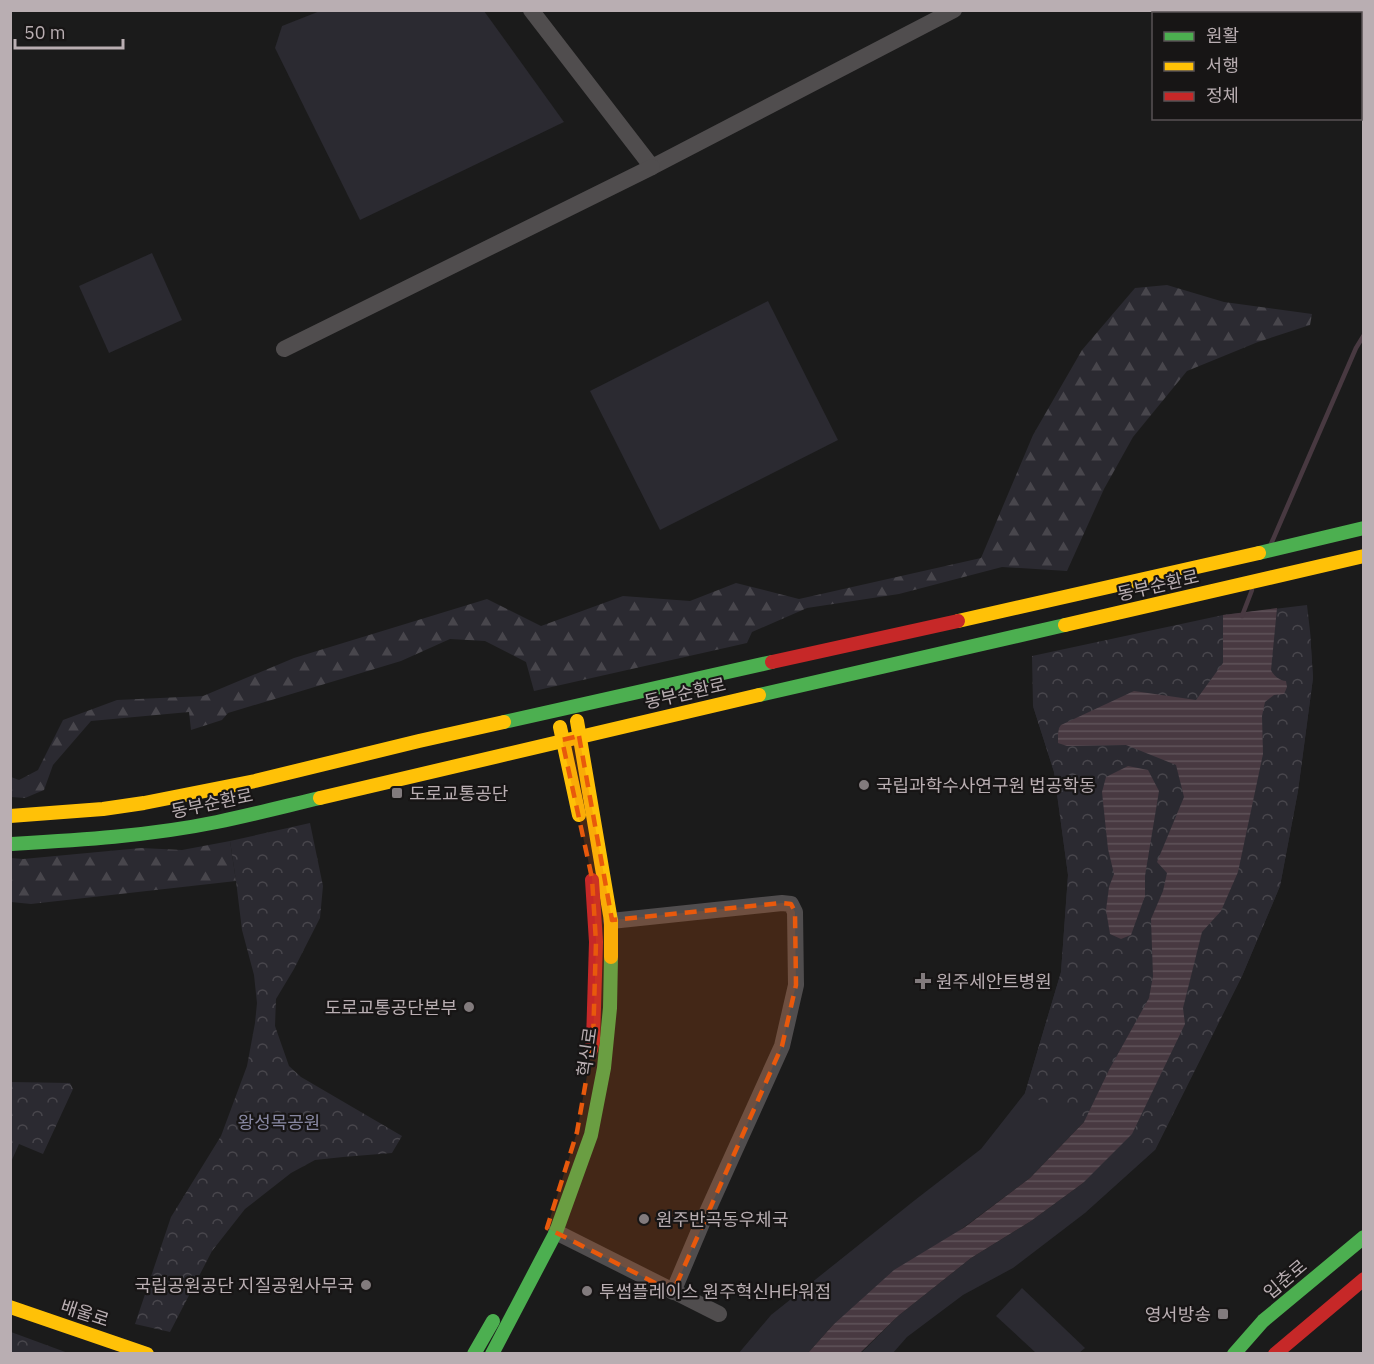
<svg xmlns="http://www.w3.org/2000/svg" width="1374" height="1364" font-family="'IBM Plex Sans','Noto Sans KR',sans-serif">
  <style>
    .grass { fill: #2b2a31 }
    .forest { fill: url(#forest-firs) }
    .park { fill: url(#park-crowns) }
    .water { fill: url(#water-rules) }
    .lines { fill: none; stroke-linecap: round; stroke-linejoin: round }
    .stream { stroke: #483941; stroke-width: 4.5 }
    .street { stroke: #504d4e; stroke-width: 16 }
    .fast { stroke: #4caf50; stroke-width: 14 }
    .slow { stroke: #ffc107; stroke-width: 14 }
    .jam { stroke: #c62828; stroke-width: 14 }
    .marked { fill: #e8590c; fill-opacity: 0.2; stroke: #e8590c; stroke-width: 4.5; stroke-dasharray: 12 8; stroke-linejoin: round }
    .poi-dot { fill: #827b7d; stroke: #171515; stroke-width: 2 }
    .labels { text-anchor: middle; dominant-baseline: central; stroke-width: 4.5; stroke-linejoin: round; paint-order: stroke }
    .street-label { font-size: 18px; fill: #b9aeb2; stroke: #171515 }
    .poi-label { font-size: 18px; fill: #b9aeb2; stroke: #171515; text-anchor: start }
    .park-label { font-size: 18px; fill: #8888a2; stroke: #171515 }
  </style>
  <defs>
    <pattern id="forest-firs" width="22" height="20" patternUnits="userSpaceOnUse" patternTransform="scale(1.5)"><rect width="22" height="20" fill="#2b2a31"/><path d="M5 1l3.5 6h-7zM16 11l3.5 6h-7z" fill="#48464c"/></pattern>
    <pattern id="park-crowns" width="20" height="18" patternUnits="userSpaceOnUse" patternTransform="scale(1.5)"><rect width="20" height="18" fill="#2b2a31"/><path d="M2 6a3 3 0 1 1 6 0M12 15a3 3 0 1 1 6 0" fill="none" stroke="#48464c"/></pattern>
    <pattern id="water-rules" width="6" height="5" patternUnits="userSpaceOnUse" patternTransform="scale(1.5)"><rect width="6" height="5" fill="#483941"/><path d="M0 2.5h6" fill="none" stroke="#60535a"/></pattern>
  </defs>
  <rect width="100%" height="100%" fill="#1b1b1b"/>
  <!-- grass -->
  <g class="grass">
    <path d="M320,11H484L564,122L360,220L275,48L282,26Z"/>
    <path d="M152,253L182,320L109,353L79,286Z"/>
    <path d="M768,301L838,440L660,530L590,391Z"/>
    <path d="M1310,631L1313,678L1298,791L1280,886L1242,976L1155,1150L1085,1213L1013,1268L963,1295L907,1337L893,1353L860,1354L898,1316L971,1258L1031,1221L1083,1183Z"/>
    <path d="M1033,706L1067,746L1084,1122L1030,1178L833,1325L808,1353L738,1354L771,1315L915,1200L981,1149L1025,1093L1061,972L1068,875L1054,772Z"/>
    <path d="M1022,1288L1085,1348L1079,1353H1036L996,1316Z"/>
  </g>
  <!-- forest -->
  <g class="forest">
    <path d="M1167,285L1224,302L1312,314L1310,325L1258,342L1187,371L1133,437L1104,489L1067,571L1002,567L899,594L807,608L752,632L747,643L534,691L526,662L485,641L450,639L401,661L228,713L222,720L191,730L189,712L91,721L53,765L44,790L25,798L11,797V777L19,780L38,770L63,720L117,700L203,696L294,658L487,599L541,626L623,596L690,601L736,583L799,599L981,558L1033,435L1082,350L1135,288Z"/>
    <path d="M230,841L236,881L31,904L11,902V858L23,859L141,848L182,850Z"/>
  </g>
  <!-- park -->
  <g class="park">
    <path d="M1307,605L1310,631L1313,678L1298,791L1280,886L1242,976L1155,1150L1084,1122L1025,1093L1061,972L1068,875L1054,772L1033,706L1032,656L1223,615Z"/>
    <path d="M310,823L323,886L320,918L294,969L276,999L275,1026L289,1066L301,1077L402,1136L392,1153L343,1157L315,1160L291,1173L245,1209L212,1251L170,1332L135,1324L171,1217L221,1136L247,1066L255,1023L257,1003L254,975L242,930L236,881L230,841Z"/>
    <path d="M11,1082L70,1083L73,1089L43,1154L19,1144L11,1162Z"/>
    <path d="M10,1332H11L68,1353H11Z"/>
  </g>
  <!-- water -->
  <g class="water">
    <path d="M1277,608L1271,670C1273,675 1280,681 1286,681L1287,687L1284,694L1274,695L1265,702L1262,716L1263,754L1238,872L1221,911L1202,932L1183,1008L1185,1024L1132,1134L1083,1183L1031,1221L971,1258L898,1316L860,1353H808L833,1325L894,1270L965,1227L1030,1178L1084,1122L1109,1070L1149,998L1153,976L1151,919L1163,891L1167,873L1157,862L1184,797L1176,765L1126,745L1067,746L1058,743V734L1059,728L1061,725L1134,691L1196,700L1223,663V615Z"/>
    <path d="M1128,766L1148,770L1159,791L1145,876V896L1131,935L1121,939L1110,934L1106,910L1109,887L1114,874L1108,849L1102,792L1106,777Z"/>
  </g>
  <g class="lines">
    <!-- stream -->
    <g class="stream">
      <path d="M1271,544L1356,348L1364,335"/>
      <path d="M1242,616L1252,590"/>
    </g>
    <!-- street -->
    <g class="street">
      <path d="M531,10L652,167L954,10"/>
      <path d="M284,349L652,167"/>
      <path d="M611,921L782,903L791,904L795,912L796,985L782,1046L703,1221L673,1292"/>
      <path d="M556,1232L719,1314"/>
    </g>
    <!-- fast -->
    <g class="fast">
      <path d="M1259,553L1364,528"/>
      <path d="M759,695L1065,625"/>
      <path d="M504,722L772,662"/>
      <path d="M10,844C79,840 149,836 217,822C251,815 286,806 320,798"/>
      <path d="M474,1354L493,1321"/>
      <path d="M492,1354L556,1232L591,1135L604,1068L610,1008L611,957"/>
      <path d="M1234,1354L1263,1321L1364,1237"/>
    </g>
    <!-- slow -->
    <g class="slow">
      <path d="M958,621L1259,553"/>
      <path d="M1065,625L1364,556"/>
      <path d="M577,721L611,921V957"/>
      <path d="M560,727L579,815"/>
      <path d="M320,798L759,695"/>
      <path d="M10,816L103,809L144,803L255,781L419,741L504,722"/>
      <path d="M10,1307L147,1354"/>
    </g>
    <!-- jam -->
    <g class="jam">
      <path d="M772,662L958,621"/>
      <path d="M591,1050L593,1041L596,942L592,880"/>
      <path d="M1275,1354L1364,1279"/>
    </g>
  </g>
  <!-- marked area -->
  <path class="marked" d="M579,736L612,920L782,903L791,904L795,912L796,985L782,1046L673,1292L547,1228L577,1132L593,1041L596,942L592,878L562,740Z"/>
  <!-- markers -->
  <g class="poi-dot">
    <circle cx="864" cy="785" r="6"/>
    <rect x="391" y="787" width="12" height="12" rx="3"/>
    <path d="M920 972h6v6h6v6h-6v6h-6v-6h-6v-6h6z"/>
    <circle cx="469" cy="1007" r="6"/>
    <circle cx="644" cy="1219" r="6"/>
    <circle cx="366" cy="1285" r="6"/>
    <circle cx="587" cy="1291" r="6"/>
    <rect x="1217" y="1308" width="12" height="12" rx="3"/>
  </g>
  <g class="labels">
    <!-- street labels -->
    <g class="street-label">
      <text transform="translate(1158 585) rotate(-13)">동부순환로</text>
      <text transform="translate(685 693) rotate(-13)">동부순환로</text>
      <text transform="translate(212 803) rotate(-12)">동부순환로</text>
      <text transform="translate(587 1052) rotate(-82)">혁신로</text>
      <text transform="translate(1285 1279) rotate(-40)">입춘로</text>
      <text transform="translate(85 1313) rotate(18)">배울로</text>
    </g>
    <!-- poi labels -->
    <g class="poi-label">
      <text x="876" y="785">국립과학수사연구원 법공학동</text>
      <text x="409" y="793">도로교통공단</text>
      <text x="936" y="981">원주세안트병원</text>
      <text x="457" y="1007" text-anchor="end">도로교통공단본부</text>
      <text x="656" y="1219">원주반곡동우체국</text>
      <text x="354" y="1285" text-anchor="end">국립공원공단 지질공원사무국</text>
      <text x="599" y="1291">투썸플레이스 원주혁신H타워점</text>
      <text x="1211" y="1314" text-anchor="end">영서방송</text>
    </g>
    <!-- park labels -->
    <g class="park-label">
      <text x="279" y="1122">왕성목공원</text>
    </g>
  </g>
  <!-- border -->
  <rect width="1374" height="1364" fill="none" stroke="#b9aeb2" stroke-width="24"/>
  <!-- legend -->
  <rect x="1152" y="12" width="210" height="108" fill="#171515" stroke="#585254" stroke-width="1.5"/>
  <rect x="1164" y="32" width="30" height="9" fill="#4caf50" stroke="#585254" stroke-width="1.5"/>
  <text x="1206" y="42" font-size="18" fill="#b9aeb2">원활</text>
  <rect x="1164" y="62" width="30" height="9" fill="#ffc107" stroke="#585254" stroke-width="1.5"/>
  <text x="1206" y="72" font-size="18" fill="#b9aeb2">서행</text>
  <rect x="1164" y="92" width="30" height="9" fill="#c62828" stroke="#585254" stroke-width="1.5"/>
  <text x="1206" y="102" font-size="18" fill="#b9aeb2">정체</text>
  <!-- scale -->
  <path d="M15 39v9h108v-9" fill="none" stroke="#b9aeb2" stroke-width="3"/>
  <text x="24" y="39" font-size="18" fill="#b9aeb2" stroke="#171515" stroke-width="4.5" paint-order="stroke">50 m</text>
</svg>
